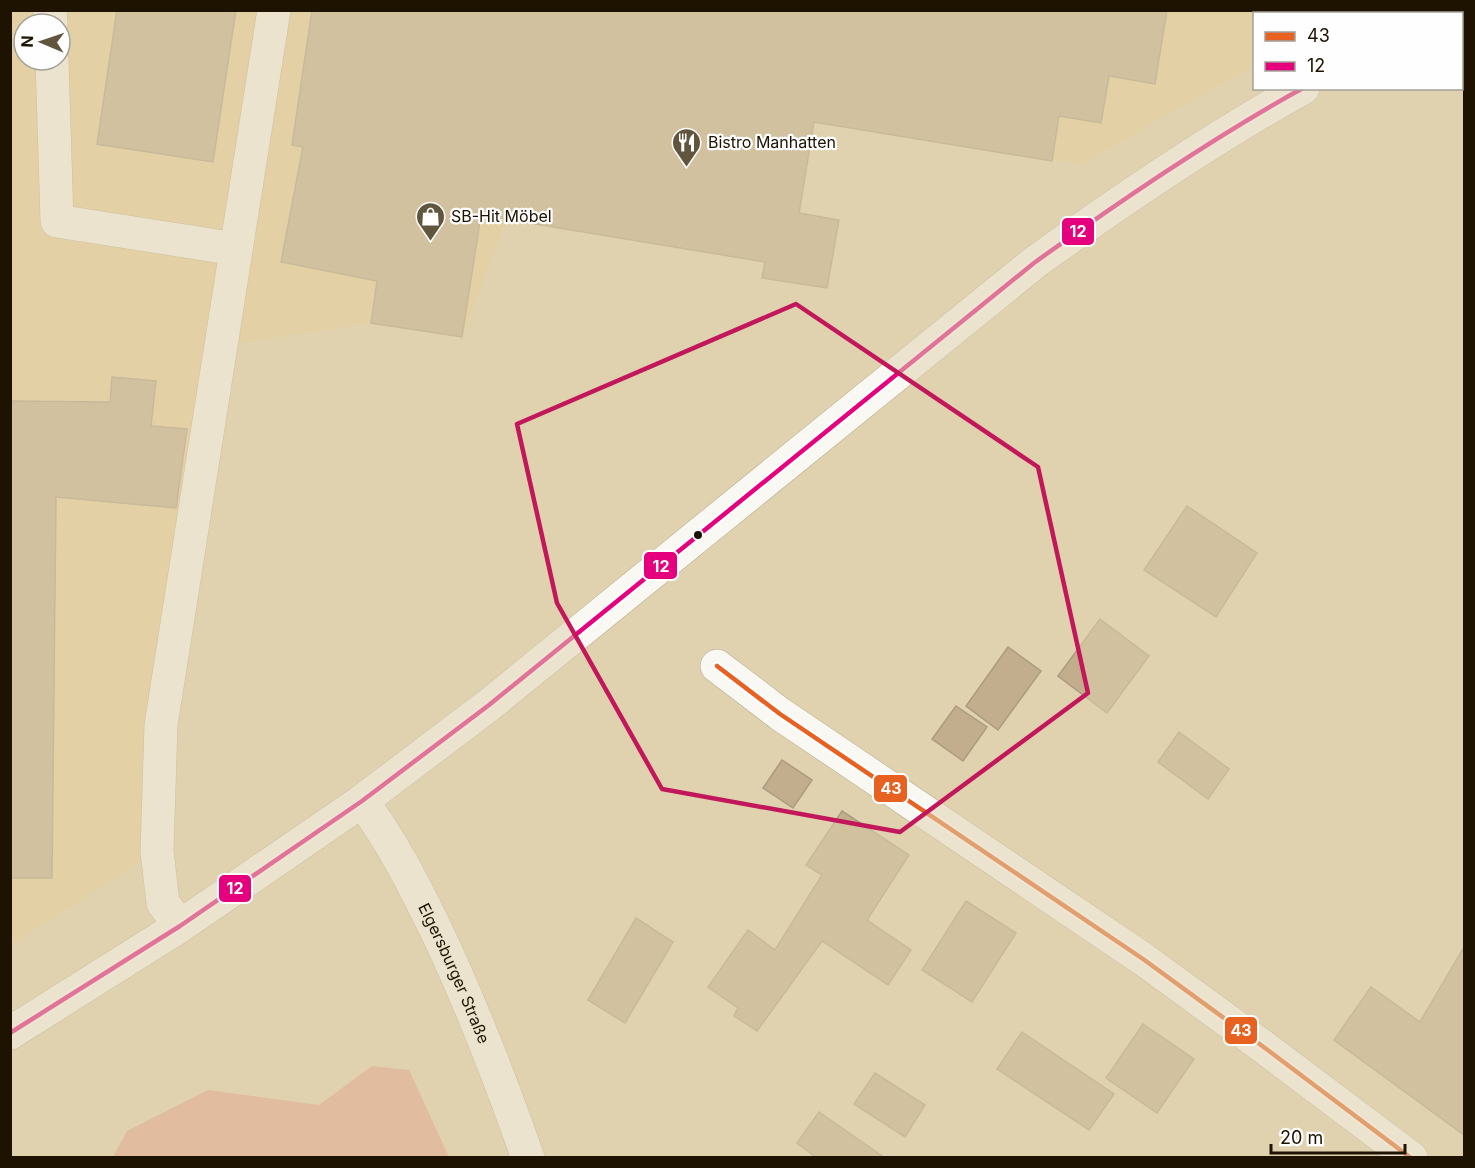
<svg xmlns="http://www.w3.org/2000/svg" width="1475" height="1168" font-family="Inter,sans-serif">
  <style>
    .built { fill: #e7d19a; fill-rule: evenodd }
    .forest { fill: #e3a28b }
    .building { fill: #c2ae8c; stroke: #aa9b81; stroke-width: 1.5 }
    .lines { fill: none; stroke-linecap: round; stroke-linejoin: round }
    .minor-casing { stroke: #b5aa8f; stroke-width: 34 }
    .major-casing { stroke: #b5aa8f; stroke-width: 34 }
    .minor { stroke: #faf8f3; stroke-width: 33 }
    .major { stroke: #faf8f3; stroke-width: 33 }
    .bus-1-casing { stroke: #fefefe; stroke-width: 9 }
    .bus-2-casing { stroke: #fefefe; stroke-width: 9 }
    .bus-1 { stroke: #e76120; stroke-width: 4.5 }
    .bus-2 { stroke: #e5007d; stroke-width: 4.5 }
    .marked { fill: none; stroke: #c2185b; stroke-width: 4.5; stroke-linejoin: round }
    .bus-dot { fill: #1d1300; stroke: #fefefe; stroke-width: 2 }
    .labels { text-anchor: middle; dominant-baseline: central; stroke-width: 4.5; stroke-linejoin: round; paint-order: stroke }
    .poi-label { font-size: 16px; fill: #1d1300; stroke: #fefefe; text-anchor: start }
    .street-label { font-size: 16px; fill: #1d1300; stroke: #fefefe }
    .line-badge { stroke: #fefefe; stroke-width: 2 }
    .badge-label { font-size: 16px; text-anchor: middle; font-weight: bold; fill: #fff }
  </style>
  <rect width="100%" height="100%" fill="#e0d2af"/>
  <!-- built -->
  <path class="built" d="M11,11H1351L1346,14H1254V65L1081,164L815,122L799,213L839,220L827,288L762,278L765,262L507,219L462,337L371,323L221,346L157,851L11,945ZM24,24H60V60H24Z"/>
  <!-- forest -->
  <path class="forest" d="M372,1066L409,1070L449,1157H113L127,1131L208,1090L319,1105Z"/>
  <!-- building -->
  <g class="building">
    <path d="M117,10H236L213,162L97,144Z"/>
    <path d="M312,10H1167L1155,84L1109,76L1101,123L1059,116L1052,161L814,122L799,213L839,220L827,288L762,278L765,262L481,215L462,337L371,323L377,281L281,262L303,147L292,145Z"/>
    <path d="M112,377L156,381L151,426L187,429L176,508L56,497L52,878H10V401L110,402Z"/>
    <path d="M1187,506L1257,553L1216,617L1144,570Z"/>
    <path d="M1100,619L1149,656L1107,713L1058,676Z"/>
    <path d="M1008,647L1041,671L998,730L966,706Z"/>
    <path d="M956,706L987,727L963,761L932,739Z"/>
    <path d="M1179,732L1229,769L1208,799L1158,762Z"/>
    <path d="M782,760L812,780L793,808L763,788Z"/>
    <path d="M842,811L909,855L867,920L911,950L888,985L822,941L757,1031L734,1016L738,1008L708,987L748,930L775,950L822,875L806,865Z"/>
    <path d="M966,901L1016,933L972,1002L922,970Z"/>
    <path d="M636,918L673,942L625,1023L588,1000Z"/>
    <path d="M1464,947V1135L1334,1040L1371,987L1420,1022Z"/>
    <path d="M1143,1024L1194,1059L1157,1113L1106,1078Z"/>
    <path d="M1022,1032L1114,1094L1089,1130L997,1069Z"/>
    <path d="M875,1073L925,1105L905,1137L854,1104Z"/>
    <path d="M819,1112L885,1158H817L797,1143Z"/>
  </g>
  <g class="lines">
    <defs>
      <g id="minor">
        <path d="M50,10L51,24"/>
        <path d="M52,60L57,221L236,249"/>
        <path d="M717,666L780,714L1143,959L1265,1048L1411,1158"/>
        <path id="s1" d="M362,801C393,843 414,885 437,932C472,1006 501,1081 528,1158"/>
        <path d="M180,926L163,903L157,851L161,725L274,10"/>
      </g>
      <g id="major">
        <path d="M1446,14L1452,10"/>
        <path d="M10,1033L180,926L362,801L489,705L1034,263C1121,200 1209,140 1303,88"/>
      </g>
    </defs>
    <!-- minor casing -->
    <use href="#minor" class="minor-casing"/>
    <!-- major casing -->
    <use href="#major" class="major-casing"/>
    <!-- minor -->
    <use href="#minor" class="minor"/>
    <!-- major -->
    <use href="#major" class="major"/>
    <defs>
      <path id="bus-1" d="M717,666L780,714L1143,959L1265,1048L1411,1158"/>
      <path id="bus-2" d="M10,1033L180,926L362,801L489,705L1034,263C1121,200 1209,140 1303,88"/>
    </defs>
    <!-- bus-1 casing -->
    <use href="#bus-1" class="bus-1-casing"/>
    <!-- bus-2 casing -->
    <use href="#bus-2" class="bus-2-casing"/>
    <!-- bus-1 -->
    <use href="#bus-1" class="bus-1"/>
    <!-- bus-2 -->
    <use href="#bus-2" class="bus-2"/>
  </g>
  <!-- marked area -->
  <path d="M0 0H1475V1168H0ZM796,304L1038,467L1088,693L900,832L662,789L557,603L517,424Z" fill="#e0d2af" fill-opacity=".55" fill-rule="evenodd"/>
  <path class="marked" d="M796,304L1038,467L1088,693L900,832L662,789L557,603L517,424Z"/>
  <!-- icons -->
  <defs>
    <symbol id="restaurant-pin" viewBox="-11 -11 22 30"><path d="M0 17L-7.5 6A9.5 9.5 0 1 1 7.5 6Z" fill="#61563d" stroke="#fefefe"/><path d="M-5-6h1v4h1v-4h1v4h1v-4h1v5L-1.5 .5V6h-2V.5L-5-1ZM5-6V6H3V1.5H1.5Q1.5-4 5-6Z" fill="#fff"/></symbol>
    <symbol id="shop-pin" viewBox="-11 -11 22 30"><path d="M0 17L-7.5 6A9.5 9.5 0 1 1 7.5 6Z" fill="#61563d" stroke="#fefefe"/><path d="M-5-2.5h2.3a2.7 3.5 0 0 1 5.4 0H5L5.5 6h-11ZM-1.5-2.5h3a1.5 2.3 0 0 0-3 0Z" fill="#fff"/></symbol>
  </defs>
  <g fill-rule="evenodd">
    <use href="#restaurant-pin" x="670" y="126" width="33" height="45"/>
    <use href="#shop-pin" x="414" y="200" width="33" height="45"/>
  </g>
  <!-- markers -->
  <circle class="bus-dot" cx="698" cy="535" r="5"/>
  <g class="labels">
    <!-- poi labels -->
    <g class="poi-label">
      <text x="708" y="142">Bistro Manhatten</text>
      <text x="451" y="216">SB-Hit Möbel</text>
    </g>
    <!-- street labels -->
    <g class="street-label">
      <text stroke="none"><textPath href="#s1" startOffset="196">Elgersburger Straße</textPath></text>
    </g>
  </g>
  <g class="line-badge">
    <rect x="1061" y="217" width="34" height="29" rx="6" fill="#e5007d"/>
    <rect x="643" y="551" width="35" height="29" rx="6" fill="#e5007d"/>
    <rect x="873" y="774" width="35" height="29" rx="6" fill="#e76120"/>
    <rect x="218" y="874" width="34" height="29" rx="6" fill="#e5007d"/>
    <rect x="1224" y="1016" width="34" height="29" rx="6" fill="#e76120"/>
  </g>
  <g class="badge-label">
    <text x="1078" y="237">12</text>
    <text x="661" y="572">12</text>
    <text x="891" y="794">43</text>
    <text x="235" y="894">12</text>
    <text x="1241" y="1036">43</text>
  </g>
  <!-- border -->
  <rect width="1475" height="1168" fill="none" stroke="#1d1300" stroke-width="24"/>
  <!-- legend -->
  <rect x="1253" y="12" width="210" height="78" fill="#fefefe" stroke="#a4a098" stroke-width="1.5"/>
  <rect x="1265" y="32" width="30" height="9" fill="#e76120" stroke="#a4a098" stroke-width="1.5"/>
  <text x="1307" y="42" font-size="18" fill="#1d1300">43</text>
  <rect x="1265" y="62" width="30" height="9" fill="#e5007d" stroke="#a4a098" stroke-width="1.5"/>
  <text x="1307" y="72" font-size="18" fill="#1d1300">12</text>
  <!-- north arrow -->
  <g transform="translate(42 42) rotate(272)"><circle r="28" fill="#fefefe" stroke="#a4a098" stroke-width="1.5"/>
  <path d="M0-4.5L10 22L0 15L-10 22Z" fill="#61563d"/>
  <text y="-9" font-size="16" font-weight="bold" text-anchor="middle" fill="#1d1300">N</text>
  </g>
  <!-- scale -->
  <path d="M1271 1144v9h134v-9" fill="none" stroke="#1d1300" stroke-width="3"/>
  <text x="1280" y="1144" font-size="18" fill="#1d1300" stroke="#fefefe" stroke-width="4.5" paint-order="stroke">20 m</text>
</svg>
